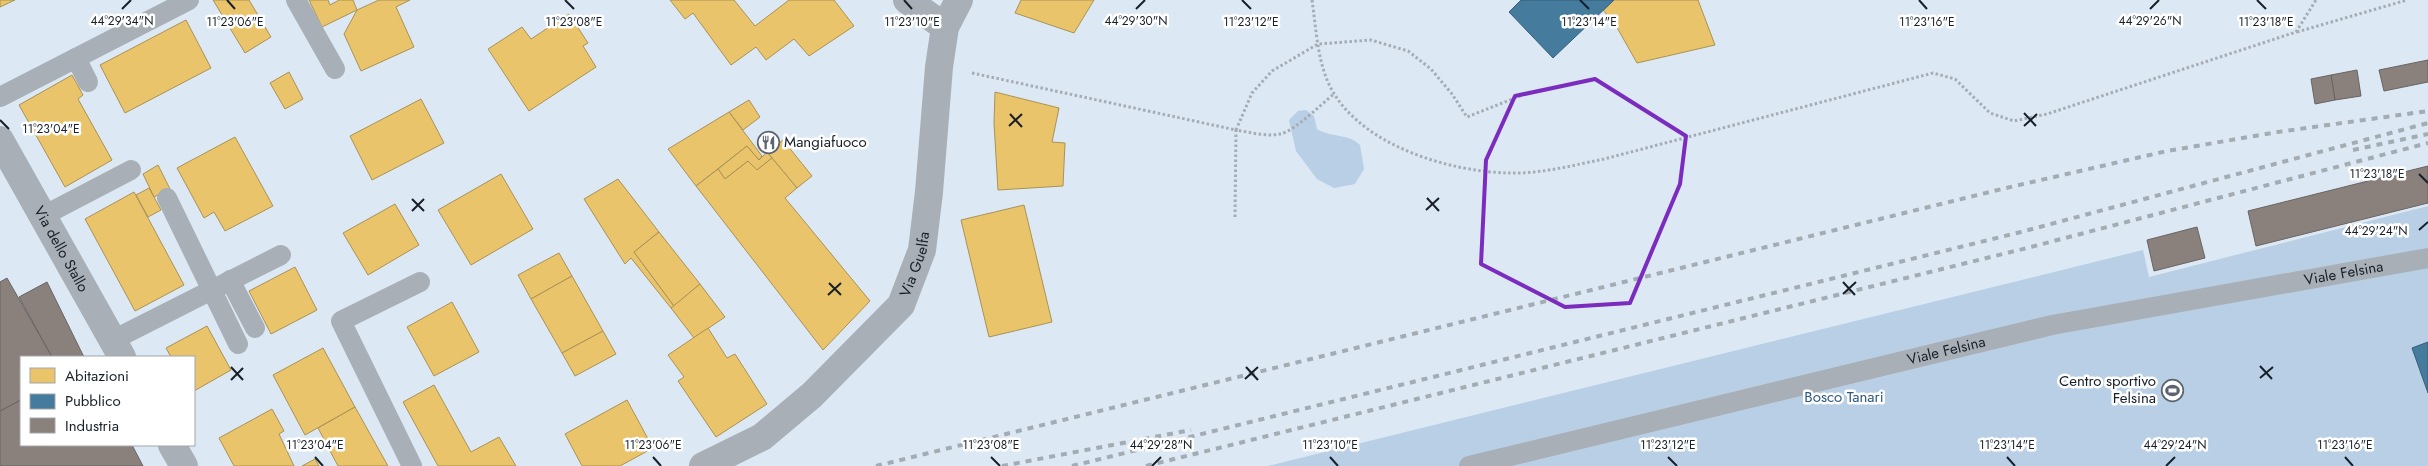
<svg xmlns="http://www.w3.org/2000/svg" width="2428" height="466" font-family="Jost,sans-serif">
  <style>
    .green { fill: #b9cfe5 }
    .homes { fill: #e9c46a; stroke: #aa9256 }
    .public { fill: #457b9d; stroke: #375f7a }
    .industry { fill: #8a817c; stroke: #686463 }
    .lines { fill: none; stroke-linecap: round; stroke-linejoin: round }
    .path { stroke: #a6acb4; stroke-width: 3; stroke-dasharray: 2.5 2.5; stroke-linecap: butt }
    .service { stroke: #a8afb6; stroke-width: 20 }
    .minor { stroke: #a8afb6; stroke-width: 28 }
    .rail { stroke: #a3abb3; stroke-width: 4; stroke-dasharray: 6 6; stroke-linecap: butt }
    .marked { fill: none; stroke: #7b2cbf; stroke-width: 4; stroke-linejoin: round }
    .ticks { fill: none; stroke: #171f28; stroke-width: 2 }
    .labels { text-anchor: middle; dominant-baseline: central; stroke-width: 5; stroke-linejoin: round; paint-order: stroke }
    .poi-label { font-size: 15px; fill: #171f28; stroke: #fff; text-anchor: start }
    .street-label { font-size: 15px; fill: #171f28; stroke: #fff }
    .park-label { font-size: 15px; fill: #2d5881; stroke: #fff }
    .ticks-label { font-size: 12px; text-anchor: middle; fill: #171f28; stroke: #fff; stroke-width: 5; stroke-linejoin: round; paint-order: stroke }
  </style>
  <rect width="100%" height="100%" fill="#dce8f4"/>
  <!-- green -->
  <g class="green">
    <path d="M1306,110L1314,116L1317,129C1331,138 1348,133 1360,145L1364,169L1355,184L1334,188L1317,179L1296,151L1289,120L1298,111Z"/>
    <path d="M2428,206V466H1268L2143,250L2149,277Z"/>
  </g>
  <!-- homes -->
  <g class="homes">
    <path d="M0,0H15L0,7Z"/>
    <path d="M213,0H249L271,37L245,53Z"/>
    <path d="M309,0H328L330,5L339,0H353L357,10L322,27Z"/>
    <path d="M379,0H410L396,7L414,47L361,71L344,34L357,10Z"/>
    <path d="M670,0H734L755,26L789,0H834L854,26L809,56L794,39L766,60L756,47L731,65L693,13L685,19Z"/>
    <path d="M1021,0H1094L1074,33L1015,13Z"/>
    <path d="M1614,0H1698L1715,45L1637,63L1615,24L1603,10Z"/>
    <path d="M569,14L588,43L583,46L596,67L529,111L488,49L522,27L531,39Z"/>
    <path d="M186,20L211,68L125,113L100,65Z"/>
    <path d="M289,72L303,99L285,109L270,83Z"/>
    <path d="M72,75L83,95L78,99L112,160L65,187L19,105Z"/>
    <path d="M995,92L1059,108L1052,142L1065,143L1063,186L998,190L994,123Z"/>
    <path d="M421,99L444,143L372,180L350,136Z"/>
    <path d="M749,100L760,117L743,130L729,112Z"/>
    <path d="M729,112L762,156L759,160L747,146L696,186L668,149Z"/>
    <path d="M235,137L273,206L225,231L214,212L204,218L177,168Z"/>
    <path d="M783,140L812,176L797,188L767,152Z"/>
    <path d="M747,146L759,160L767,152L772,158L757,170L748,161L725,179L718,169Z"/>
    <path d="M772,158L797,188L785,198L870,301L823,350L696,186L718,169L725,179L748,161L757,170Z"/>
    <path d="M158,165L170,189L154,197L143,174Z"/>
    <path d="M501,174L533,229L471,265L438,210Z"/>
    <path d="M618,179L659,232L634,252L674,306L671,308L631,258L625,264L584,199Z"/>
    <path d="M149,188L161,210L148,217L136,195Z"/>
    <path d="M134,192L184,285L135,311L85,219Z"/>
    <path d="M395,204L419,245L368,275L343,233Z"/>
    <path d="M1024,205L1052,322L989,337L961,220Z"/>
    <path d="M659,232L700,284L674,306L634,252Z"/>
    <path d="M559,253L572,276L531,299L518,275Z"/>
    <path d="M295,267L317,310L271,334L249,291Z"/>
    <path d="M572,276L603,331L562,353L531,299Z"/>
    <path d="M700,284L725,317L694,338L671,308Z"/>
    <path d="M452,302L479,352L434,376L407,327Z"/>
    <path d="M207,326L231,370L194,391V357H171L166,348Z"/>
    <path d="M708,328L727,358L735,354L767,404L716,437L678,381L684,377L668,355Z"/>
    <path d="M603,331L616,354L575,376L562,353Z"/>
    <path d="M323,348L355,407L305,435L273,375Z"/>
    <path d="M434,385L471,452L499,437L516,466H438L403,402Z"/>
    <path d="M627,400L653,448L620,466H582L565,434Z"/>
    <path d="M355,407L388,466H338L318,428Z"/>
    <path d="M272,409L284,431L279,434L294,466H234L219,438Z"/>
    <path d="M315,459L319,466H302Z"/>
  </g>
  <!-- public -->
  <g class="public">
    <path d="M1521,0H1614L1553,58L1509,12Z"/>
    <path d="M2428,342V393L2412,348Z"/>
  </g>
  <!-- industry -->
  <g class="industry">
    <path d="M2428,60V82L2384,91L2379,70Z"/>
    <path d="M2357,70L2361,96L2335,100L2331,75Z"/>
    <path d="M2331,75L2335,100L2315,104L2311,79Z"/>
    <path d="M2428,166V203L2256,246L2248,211Z"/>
    <path d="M2197,227L2205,258L2154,271L2147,240Z"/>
    <path d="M7,278L52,357H21V400L0,411V282Z"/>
    <path d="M47,282L80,349L84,357H52L19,297Z"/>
    <path d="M21,400V445H132L143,466H0V411Z"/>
  </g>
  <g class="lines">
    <!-- path -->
    <g class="path">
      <path d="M1312,0C1316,27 1317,57 1328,82C1355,144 1448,172 1510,173C1541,174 1574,165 1604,159L1933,73L1955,79L1990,113L2014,121L2047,114L2296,32L2316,0"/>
      <path d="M2297,32L2407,0"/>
      <path d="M972,73L1236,130L1252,93L1272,71L1318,44L1371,40L1408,51L1431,69L1452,94L1467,117L1530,92"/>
      <path d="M1235,217L1236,130C1249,132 1266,137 1280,134C1295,131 1320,105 1334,94"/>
    </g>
    <!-- service -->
    <g class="service">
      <path d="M296,0L335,69"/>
      <path d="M76,58L88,82"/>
      <path d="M0,97L189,0"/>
      <path d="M167,198L238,344"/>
      <path d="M43,216L131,170"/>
      <path d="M230,280L255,328"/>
      <path d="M113,340L281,255"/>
      <path d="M412,466L341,321L420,282"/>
      <path id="s1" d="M1469,466L2052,325L2428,258"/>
    </g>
    <!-- minor -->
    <g class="minor">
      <path d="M907,0L945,27"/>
      <path id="s2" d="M0,140L122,357"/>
      <path d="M172,445L184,466"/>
      <path id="s3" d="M703,466L762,437L812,395L901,305L922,250L929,192L939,67L945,27L959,0"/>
    </g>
    <!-- rail -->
    <g class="rail">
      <path d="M2353,150L2428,134"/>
      <path d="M876,466L2006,188L2167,151L2278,132L2428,111"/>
      <path d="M1002,466L1191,430"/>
      <path d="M1072,466L2021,232L2428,123"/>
      <path d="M1146,466L2027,248L2428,143"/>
    </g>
  </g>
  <!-- marked area -->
  <path class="marked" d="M1595,79L1686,136L1680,184L1630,303L1565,307L1481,264L1486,160L1515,96Z"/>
  <!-- ticks -->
  <path class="ticks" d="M227,0L235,9M565,0L574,9M904,0L912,9M1242,0L1251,9M1580,0L1589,9M1919,0L1927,9M2257,0L2266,9M122,9L131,0M1136,9L1145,0M2150,9L2159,0M2024,113L2036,126M1010,114L1022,127M0,120L9,129M1009,126L1022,114M2024,126L2037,114M2419,174L2428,183M1427,198L1439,211M412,199L424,211M1426,210L1439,198M412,211L424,199M2419,230L2428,222M1843,282L1855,295M829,283L841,295M1843,294L1856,282M828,295L841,283M2260,366L2272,379M231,367L243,380M1246,367L1258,380M2260,378L2273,367M1245,379L1258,367M231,380L243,368M315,457L323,466M653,457L661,466M991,457L1000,466M1330,457L1338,466M1668,457L1677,466M2007,457L2015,466M2345,457L2353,466M1152,466L1161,457M2166,466L2175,457"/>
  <!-- icons -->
  <defs>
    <symbol id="restaurant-ring" viewBox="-11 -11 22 22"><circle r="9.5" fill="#fff" stroke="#5c656f" stroke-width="1.5"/><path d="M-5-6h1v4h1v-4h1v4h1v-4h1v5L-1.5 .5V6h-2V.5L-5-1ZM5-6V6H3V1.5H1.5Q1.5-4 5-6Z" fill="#5c656f"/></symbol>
    <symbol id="stadium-ring" viewBox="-11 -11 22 22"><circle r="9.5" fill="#fff" stroke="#5c656f" stroke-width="1.5"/><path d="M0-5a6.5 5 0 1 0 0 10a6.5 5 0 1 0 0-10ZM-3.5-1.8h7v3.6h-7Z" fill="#5c656f"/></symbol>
  </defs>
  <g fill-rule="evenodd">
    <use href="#restaurant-ring" x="756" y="130" width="25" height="25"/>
    <use href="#stadium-ring" x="2160" y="378" width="25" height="25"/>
  </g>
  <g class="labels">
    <!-- poi labels -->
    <g class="poi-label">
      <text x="784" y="142">Mangiafuoco</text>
      <text x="2156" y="381" text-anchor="end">Centro sportivo<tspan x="2156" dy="17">Felsina</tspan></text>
    </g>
    <!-- street labels -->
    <g class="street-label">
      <text stroke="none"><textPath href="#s2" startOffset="125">Via dello Stallo</textPath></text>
      <text stroke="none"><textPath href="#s3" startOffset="301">Via Guelfa</textPath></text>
      <text stroke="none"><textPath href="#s1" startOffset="896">Viale Felsina</textPath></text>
      <text stroke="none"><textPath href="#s1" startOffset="491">Viale Felsina</textPath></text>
    </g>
    <!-- park labels -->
    <g class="park-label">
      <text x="1844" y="397">Bosco Tanari</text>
    </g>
  </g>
  <g class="ticks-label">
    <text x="122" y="25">44°29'34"N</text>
    <text x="1136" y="25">44°29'30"N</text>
    <text x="2150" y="25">44°29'26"N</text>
    <text x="235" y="26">11°23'06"E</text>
    <text x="1589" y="26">11°23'14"E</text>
    <text x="2266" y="26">11°23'18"E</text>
    <text x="574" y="26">11°23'08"E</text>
    <text x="912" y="26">11°23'10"E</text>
    <text x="1251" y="26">11°23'12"E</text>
    <text x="1927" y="26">11°23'16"E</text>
    <text x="51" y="133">11°23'04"E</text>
    <text x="2377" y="178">11°23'18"E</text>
    <text x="2376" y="235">44°29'24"N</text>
    <text x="315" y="449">11°23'04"E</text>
    <text x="653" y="449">11°23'06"E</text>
    <text x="991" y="449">11°23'08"E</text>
    <text x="1330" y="449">11°23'10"E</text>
    <text x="1668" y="449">11°23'12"E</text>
    <text x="2007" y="449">11°23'14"E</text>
    <text x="2345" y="449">11°23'16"E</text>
    <text x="1161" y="449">44°29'28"N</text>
    <text x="2175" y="449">44°29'24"N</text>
  </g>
  <!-- legend -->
  <rect x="20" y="356" width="175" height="90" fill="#ffffff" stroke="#a2a5a9"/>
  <rect x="30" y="368" width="25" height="15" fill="#e9c46a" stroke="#a2a5a9"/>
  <text x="65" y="381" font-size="15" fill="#171f28">Abitazioni</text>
  <rect x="30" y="394" width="25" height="15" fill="#457b9d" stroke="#a2a5a9"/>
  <text x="65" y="406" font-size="15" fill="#171f28">Pubblico</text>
  <rect x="30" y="418" width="25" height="15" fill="#8a817c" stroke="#a2a5a9"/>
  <text x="65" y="431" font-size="15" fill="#171f28">Industria</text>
</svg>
